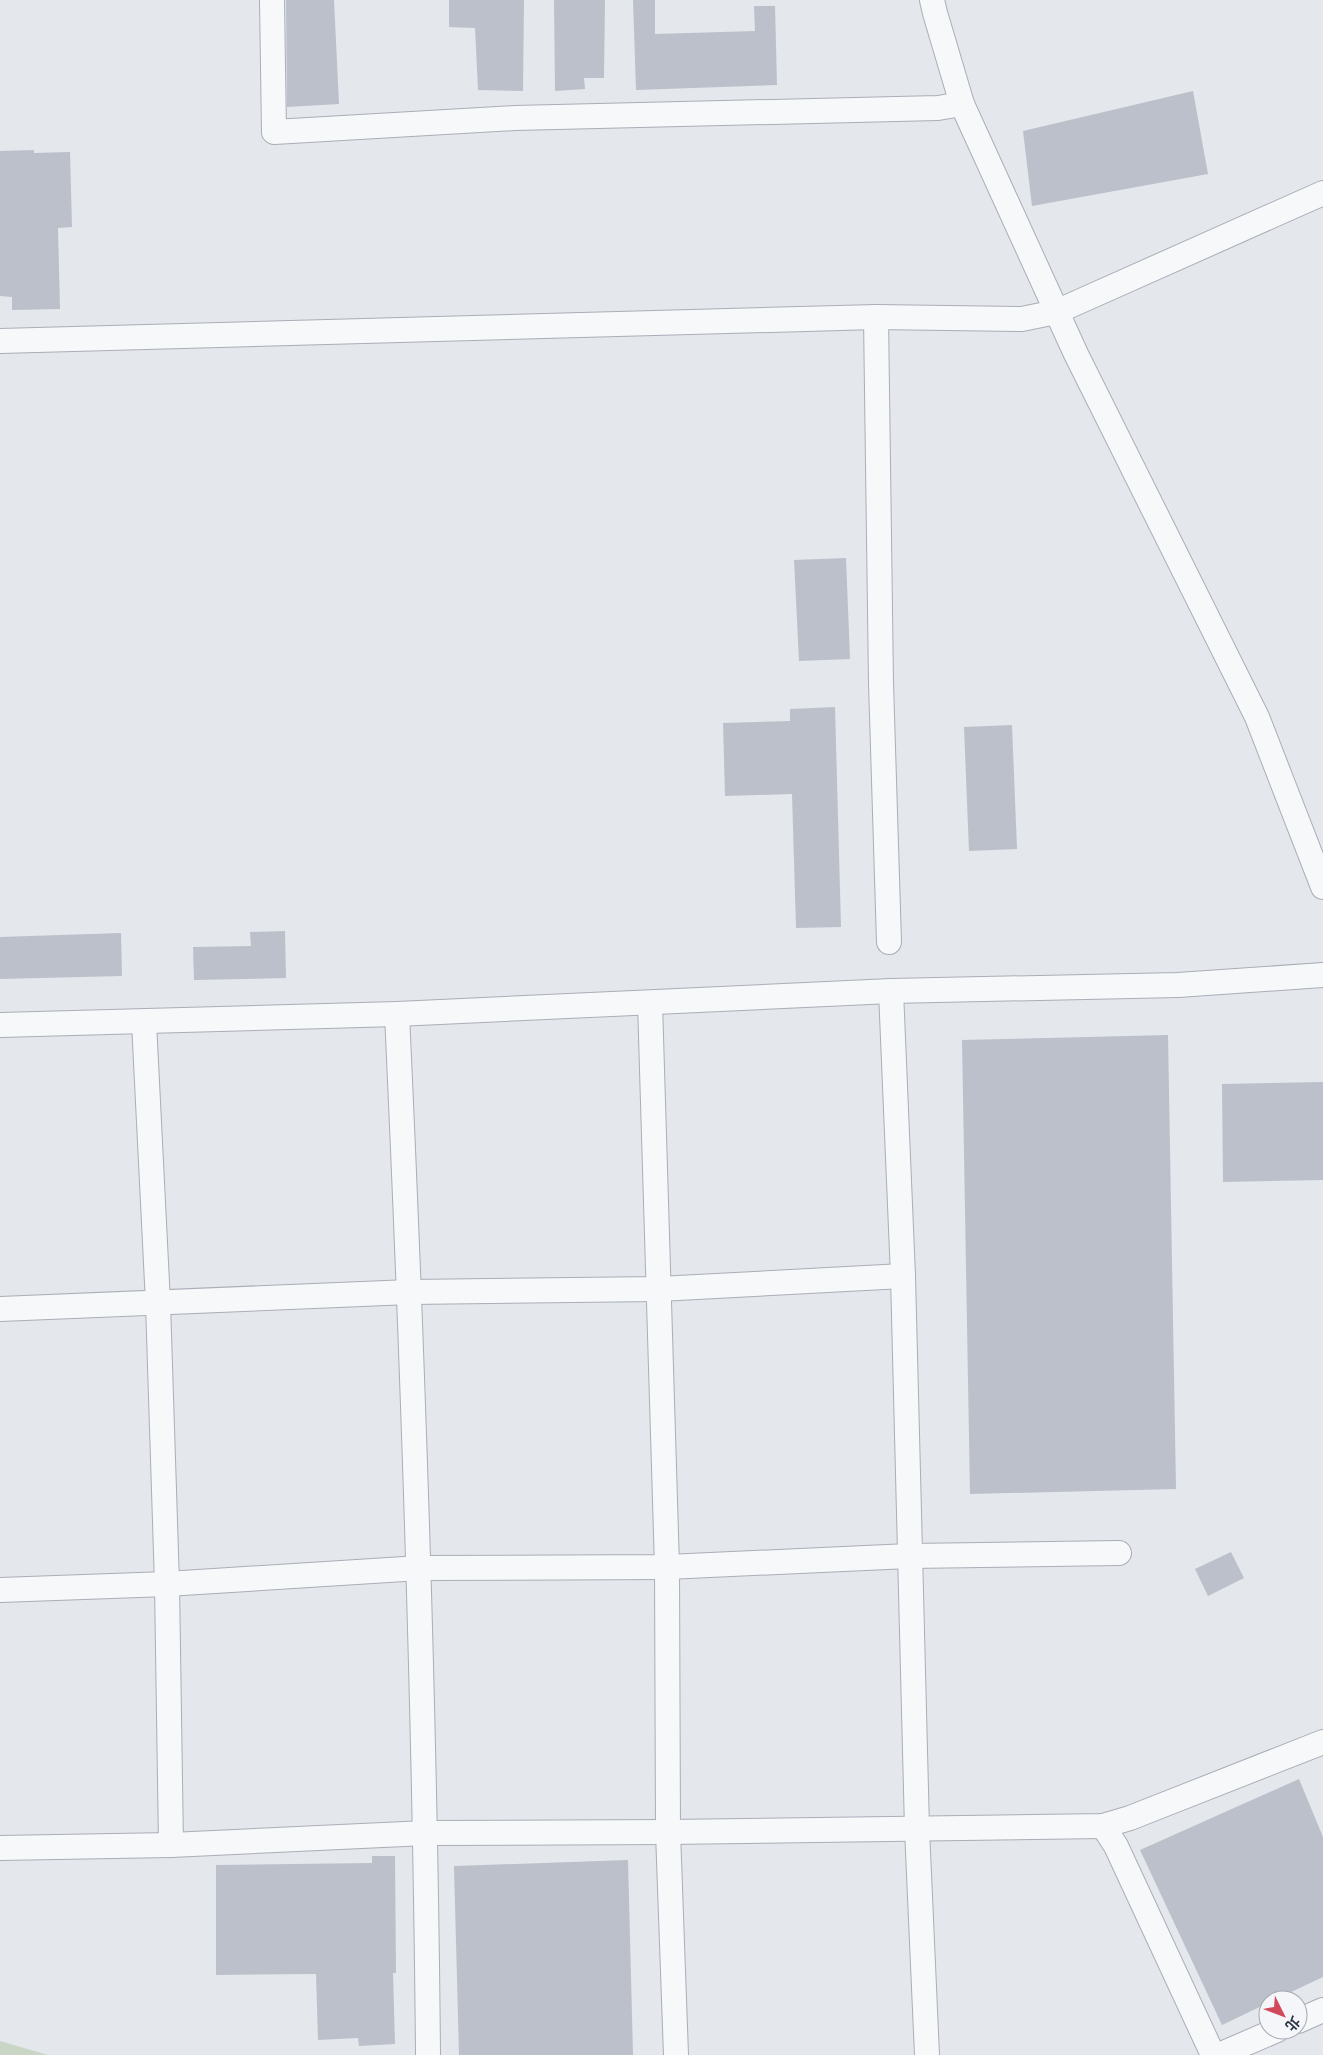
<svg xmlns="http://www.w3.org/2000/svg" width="1323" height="2055" font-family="Arial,'Noto Sans TC',sans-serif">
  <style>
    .green { fill: #c9d6c5 }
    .building { fill: #bbc0ca }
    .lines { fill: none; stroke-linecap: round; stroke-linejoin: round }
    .minor-casing { stroke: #a9aeb7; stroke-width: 26 }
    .minor { stroke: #f7f8fa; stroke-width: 24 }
  </style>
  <rect width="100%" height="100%" fill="#e4e7ec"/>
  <!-- green -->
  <path class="green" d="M0,2041L48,2055H0Z"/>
  <!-- building -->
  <g class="building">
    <path d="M286,0H334L339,104L287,107Z"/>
    <path d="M449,0H524L523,91L478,90L475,28L449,27Z"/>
    <path d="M554,0H605L604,78H584L585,89L555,91Z"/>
    <path d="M633,0H655V34L755,31L754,6H775L777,85L636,90Z"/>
    <path d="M1193,91L1208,174L1032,206L1023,131Z"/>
    <path d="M34,150V153L70,152L72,227L58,228L60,309L12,310V297L0,296V151Z"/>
    <path d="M846,558L850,659L799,661L794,560Z"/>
    <path d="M835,707L841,927L796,928L792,794L725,796L723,723L790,721V709Z"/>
    <path d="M1012,725L1017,849L969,851L964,727Z"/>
    <path d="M285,931L286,978L194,980L193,947L251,946L250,932Z"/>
    <path d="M121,933L122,976L0,979V937Z"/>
    <path d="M1168,1035L1176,1489L970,1494L962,1040Z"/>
    <path d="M1323,1082V1180L1223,1182L1222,1084Z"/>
    <path d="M1231,1552L1244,1578L1208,1596L1195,1569Z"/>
    <path d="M1299,1779L1323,1837V1977L1274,2000H1268V2003L1222,2025L1140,1850Z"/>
    <path d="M372,1856H395L396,1973H393L395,2044L359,2046L358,2038L318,2040L316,1974L216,1975V1865L372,1863Z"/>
    <path d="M628,1860L633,2055H459L454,1866Z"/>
  </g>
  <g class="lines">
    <defs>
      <g id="minor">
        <path d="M272,0L274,132L515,118L938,108L962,104"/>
        <path d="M932,0L935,13L962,104L1076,354L1257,717L1323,887"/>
        <path d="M876,317L881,683L889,942"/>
        <path d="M0,341L876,317L1022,319L1056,312L1323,193"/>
        <path d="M891,991L903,1276L917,1829L927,2055"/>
        <path d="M650,1003L667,1567L668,1832L676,2055"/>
        <path d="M397,1014C413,1361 425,1708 428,2055"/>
        <path d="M144,1022L158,1303L167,1584L171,1845"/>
        <path d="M0,1025L397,1014L891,991L1178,985L1323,975"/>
        <path d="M0,1309L410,1292L659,1289L903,1276"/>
        <path d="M0,1590L167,1584L420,1568L667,1567L909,1556L1119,1553"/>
        <path d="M1103,1826L1116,1846L1213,2055"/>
        <path d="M0,1848L171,1845L426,1833L668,1832L1103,1826L1130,1818L1323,1742"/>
        <path d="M1298,2021L1323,2010"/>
        <path d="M1219,2055L1277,2030"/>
      </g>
    </defs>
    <!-- minor casing -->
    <use href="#minor" class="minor-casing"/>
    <!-- minor -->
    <use href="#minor" class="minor"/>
  </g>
  <!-- north arrow -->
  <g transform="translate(1283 2015) rotate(132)"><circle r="24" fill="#f4f6f9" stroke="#a4a8b1"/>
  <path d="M0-4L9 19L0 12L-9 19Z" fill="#d1495b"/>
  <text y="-8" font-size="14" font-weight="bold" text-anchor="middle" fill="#2b3445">北</text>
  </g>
</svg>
